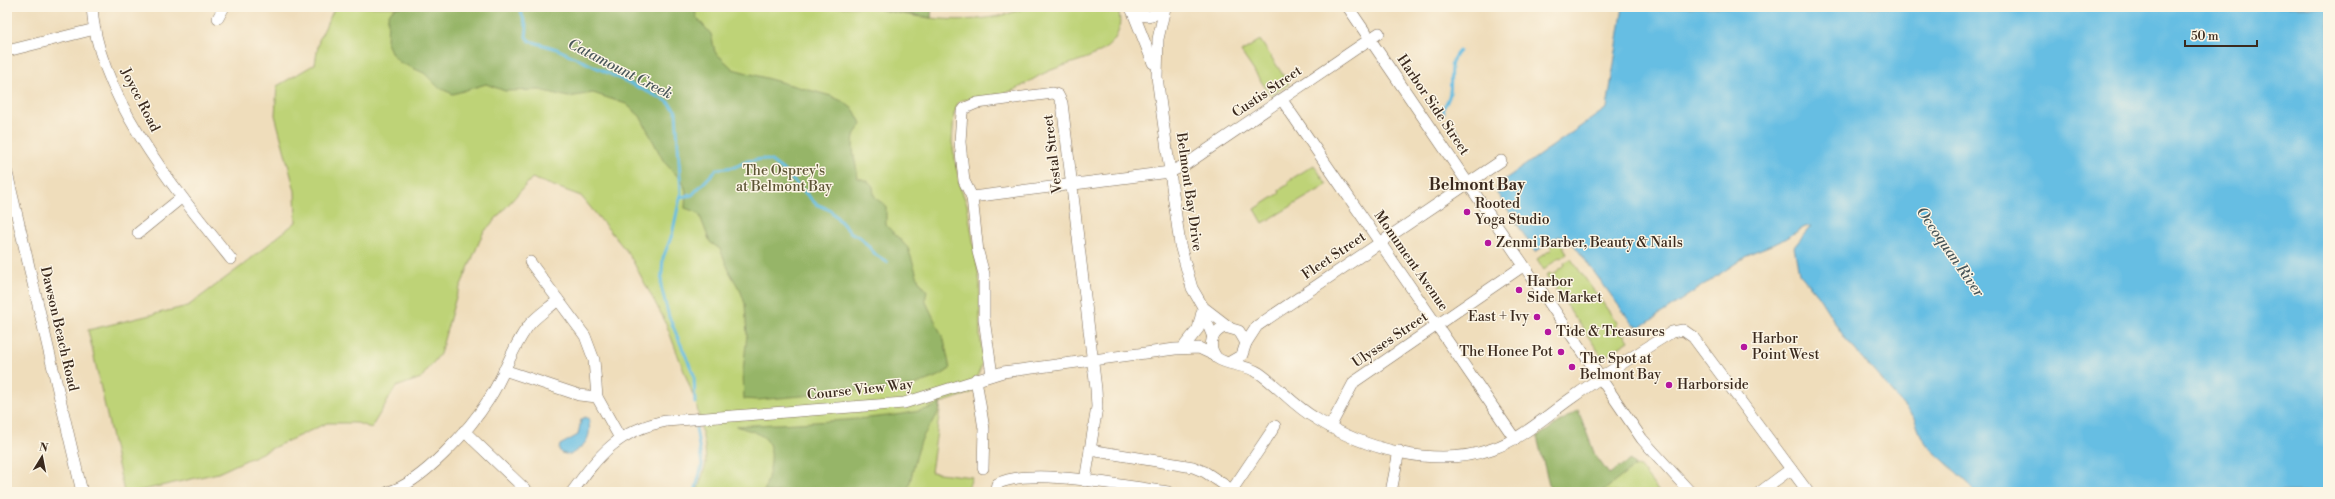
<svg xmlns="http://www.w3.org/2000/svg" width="2335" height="499" font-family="'Libre Bodoni',serif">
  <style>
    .green { fill: #bed377; stroke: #7c7e4a }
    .forest { fill: #96b568; stroke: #687043 }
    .water { fill: #66bee3; stroke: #507480 }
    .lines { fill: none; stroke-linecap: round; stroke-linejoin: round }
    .stream { stroke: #66bee3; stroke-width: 3 }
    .minor-casing { stroke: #7a6955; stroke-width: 12 }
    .minor { stroke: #fff; stroke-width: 11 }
    .poi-dot { fill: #b5179e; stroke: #fcf5e5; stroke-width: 1.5 }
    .labels { text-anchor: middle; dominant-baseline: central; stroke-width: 3; stroke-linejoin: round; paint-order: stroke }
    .street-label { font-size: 14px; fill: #3b2a1e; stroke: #fcf5e5 }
    .park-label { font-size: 14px; fill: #5c5434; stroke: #fcf5e5 }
    .poi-label { font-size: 14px; fill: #3b2a1e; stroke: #fcf5e5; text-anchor: start }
    .water-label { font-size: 15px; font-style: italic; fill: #485659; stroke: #fcf5e5 }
    .quarter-label { font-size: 16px; font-weight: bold; fill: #3b2a1e; stroke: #fcf5e5 }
  </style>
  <rect width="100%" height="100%" fill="#fcf5e5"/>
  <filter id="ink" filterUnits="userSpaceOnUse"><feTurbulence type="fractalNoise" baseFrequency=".025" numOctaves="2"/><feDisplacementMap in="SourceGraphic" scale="8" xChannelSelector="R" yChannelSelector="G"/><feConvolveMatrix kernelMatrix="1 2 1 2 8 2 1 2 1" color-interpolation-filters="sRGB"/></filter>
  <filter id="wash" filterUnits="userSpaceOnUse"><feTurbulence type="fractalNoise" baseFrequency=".012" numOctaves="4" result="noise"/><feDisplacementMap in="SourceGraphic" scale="16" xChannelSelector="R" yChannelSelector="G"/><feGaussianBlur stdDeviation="0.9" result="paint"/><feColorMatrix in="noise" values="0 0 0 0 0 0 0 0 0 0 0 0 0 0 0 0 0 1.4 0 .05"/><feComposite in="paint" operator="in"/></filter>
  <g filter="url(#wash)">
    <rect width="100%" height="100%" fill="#efddbb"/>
    <!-- green -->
    <g class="green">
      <path d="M337,7H867C919,18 977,29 1027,7H1118C1130,55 1080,58 1049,71C1036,76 1026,85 1014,90C997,96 980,98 962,100L958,103L954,114L952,142L960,187L967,204L980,283V337L984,359L971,393L941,403L931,472L972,477L967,492H697L706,464L705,447L696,403L665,321L629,254L581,196L532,178L483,233L456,297L440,354L421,378L396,387L371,428L357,423H327L218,473L134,492H124L88,330L188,306L243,265L296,222L295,191L275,115L277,86L315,64L319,40L333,11Z"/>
      <path d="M1260,40L1289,84L1271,96L1241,52Z"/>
      <path d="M1314,165L1327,185L1263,223L1255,209L1280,193L1279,190L1289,184L1288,181Z"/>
      <path d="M1560,240L1567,254L1561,258L1559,257L1544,270L1537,259L1552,249L1550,246Z"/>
      <path d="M1571,259L1618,324L1615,326L1621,334L1624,333L1629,341L1603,358L1546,275L1550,273L1552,275L1565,265L1564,263Z"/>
      <path d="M1635,466L1640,467L1659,492H1602V490Z"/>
    </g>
    <!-- forest -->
    <g class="forest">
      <path d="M398,7H694L697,18L711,34L715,52L733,69L831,96L844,102L854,110L862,125C846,138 856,160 858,178C882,184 868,192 878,200C881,203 884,202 886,206V225L908,248L919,281L927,291L925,300L944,340L950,369L941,375L912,386L757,400L744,399L743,371L747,335L745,304L741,292L730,273L720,249L710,242L700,216L696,212L685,208L686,191L683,182L664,162L640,116L626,104L593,93L568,97L540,90L505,91L486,84L453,94L446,91L438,87L424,73L399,62L392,54L387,43L388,16L392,10Z"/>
      <path d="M867,7H932L931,18Z"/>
      <path d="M941,402C937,423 926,426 920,444C915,459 912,476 907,492H764C768,477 779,447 762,436C755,431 744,429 736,426C765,424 929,420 941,402Z"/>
      <path d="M1578,410L1595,455L1609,474L1630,460L1635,466L1602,492H1551L1537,437Z"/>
    </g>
    <!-- water -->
    <g class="water">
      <path d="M1623,7H2328V492H1974L1969,484L1929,447L1922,438L1914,418L1844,337L1818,296L1799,273L1794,247L1811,226L1805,227L1779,242L1751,253L1641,327L1633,325L1569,238L1559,236L1535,252L1496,191L1501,182L1607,108Z"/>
      <path d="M585,417L589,419C591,439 587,444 570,455L561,453L559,449L560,445L578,435L581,420Z"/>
    </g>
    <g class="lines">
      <!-- stream -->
      <g class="stream">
        <path d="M519,7L527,28L526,37L530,41L557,49L667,101L676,111L681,193L672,235L663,258L661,286L669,317L694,375L695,403"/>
        <path d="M1444,112L1443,108C1459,88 1442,68 1459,51"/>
        <path d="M1456,130L1466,149"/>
        <path d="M680,197L692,195L717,169L735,167L747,161L763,159L771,161L783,170L816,204L830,210L850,232L861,238L876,255L887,262"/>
        <path d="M695,492L702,465L696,428"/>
      </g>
    </g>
  </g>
  <g filter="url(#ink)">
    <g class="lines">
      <defs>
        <g id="minor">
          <path d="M92,7C97,96 177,192 231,259"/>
          <path d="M1348,7L1642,439L1690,492"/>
          <path d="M1165,8L1158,39L1157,77L1180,245L1192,288L1203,307L1206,320L1213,337"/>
          <path d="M1131,9C1141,19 1156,18 1165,7"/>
          <path d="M1132,10L1153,63"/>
          <path d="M218,18L224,7"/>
          <path d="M7,51L95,29"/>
          <path d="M1282,100L1515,439"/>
          <path d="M7,173L82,492"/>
          <path d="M972,197L1170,172L1185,165L1379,33"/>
          <path d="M138,233L181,198"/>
          <path d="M530,262L585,336L594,360L597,397L620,438"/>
          <path d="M1203,307L1229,327"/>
          <path d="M1246,343L1257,326L1501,161"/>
          <path d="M1185,345L1198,329L1202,312"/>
          <path d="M1230,362L1242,355L1246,343L1239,331L1225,327C1211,332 1207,346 1217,358C1228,366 1246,364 1259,373C1279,387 1294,406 1315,418C1364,449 1435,469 1492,449C1522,439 1547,415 1573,397C1605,374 1638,353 1672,332L1683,330L1693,337L1808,492"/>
          <path d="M504,370L579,395L597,397"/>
          <path d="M992,375L984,319V274L978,252L972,197L964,181L960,142L962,112L965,108L977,103L1053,93L1058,95L1062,103L1096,389L1097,407L1085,481"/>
          <path d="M976,379L984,429L983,468"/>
          <path d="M1330,427L1354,382L1523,266"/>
          <path d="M464,431L528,492"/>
          <path d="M1090,450L1193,467L1205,472L1235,492"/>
          <path d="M1232,490L1275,426"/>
          <path d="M388,492C421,484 471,428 489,399C505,375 512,346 530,324C538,315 549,308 558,300"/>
          <path d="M572,492C599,455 618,430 666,421L904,403L1003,372L1175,349L1199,348L1214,355"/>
          <path d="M995,492L997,484C1030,466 1128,487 1168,492"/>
          <path d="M1391,492L1399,451"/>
          <path d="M1760,492L1791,469"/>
        </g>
      </defs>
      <!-- minor casing -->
      <use href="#minor" class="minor-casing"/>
      <!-- minor -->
      <use href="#minor" class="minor"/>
    </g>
  </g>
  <!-- markers -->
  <g class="poi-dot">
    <circle cx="1467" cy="212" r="4"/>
    <circle cx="1488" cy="243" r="4"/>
    <circle cx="1519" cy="290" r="4"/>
    <circle cx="1537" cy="317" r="4"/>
    <circle cx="1548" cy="332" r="4"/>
    <circle cx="1744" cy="347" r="4"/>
    <circle cx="1561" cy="352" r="4"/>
    <circle cx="1572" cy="367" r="4"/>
    <circle cx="1669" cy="385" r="4"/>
  </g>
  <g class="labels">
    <!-- street labels -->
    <g class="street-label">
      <text transform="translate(1267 92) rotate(-34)">Custis Street</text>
      <text transform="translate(140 100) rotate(63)">Joyce Road</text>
      <text transform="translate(1433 105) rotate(56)">Harbor Side Street</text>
      <text transform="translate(1053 154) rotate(-97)">Vestal Street</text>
      <text transform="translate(1189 192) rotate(82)">Belmont Bay Drive</text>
      <text transform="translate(1334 256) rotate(-34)">Fleet Street</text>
      <text transform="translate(1411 261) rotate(55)">Monument Avenue</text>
      <text transform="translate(59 329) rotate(77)">Dawson Beach Road</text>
      <text transform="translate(1390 340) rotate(-34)">Ulysses Street</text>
      <text transform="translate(860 390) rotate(-6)">Course View Way</text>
    </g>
    <!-- park labels -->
    <g class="park-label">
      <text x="784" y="171">The Osprey's<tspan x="784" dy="16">at Belmont Bay</tspan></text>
    </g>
    <!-- poi labels -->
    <g class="poi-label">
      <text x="1475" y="204">Rooted<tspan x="1475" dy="16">Yoga Studio</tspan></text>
      <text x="1496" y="243">Zenmi Barber, Beauty &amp; Nails</text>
      <text x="1527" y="282">Harbor<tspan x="1527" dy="16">Side Market</tspan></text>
      <text x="1529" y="317" text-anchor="end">East + Ivy</text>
      <text x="1556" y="332">Tide &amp; Treasures</text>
      <text x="1752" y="339">Harbor<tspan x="1752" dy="16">Point West</tspan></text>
      <text x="1553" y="352" text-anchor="end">The Honee Pot</text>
      <text x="1580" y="359">The Spot at<tspan x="1580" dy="16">Belmont Bay</tspan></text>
      <text x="1677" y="385">Harborside</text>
    </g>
    <!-- water labels -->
    <g class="water-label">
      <text transform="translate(620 69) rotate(27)">Catamount Creek</text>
      <text transform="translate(1950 252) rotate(55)">Occoquan River</text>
    </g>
    <!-- quarter labels -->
    <g class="quarter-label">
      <text x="1477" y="185">Belmont Bay</text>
    </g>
  </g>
  <!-- margin -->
  <rect width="2335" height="499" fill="none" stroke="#fcf5e5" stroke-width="24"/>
  <!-- north arrow -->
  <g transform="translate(42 457) rotate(10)" stroke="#fcf5e5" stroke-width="3" paint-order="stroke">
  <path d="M0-3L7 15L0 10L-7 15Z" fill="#3b2a1e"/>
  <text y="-6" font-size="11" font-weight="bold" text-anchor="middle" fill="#3b2a1e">N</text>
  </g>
  <!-- scale -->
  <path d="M2185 40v6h72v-6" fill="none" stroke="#3b2a1e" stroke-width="2"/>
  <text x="2191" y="40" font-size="12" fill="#3b2a1e" stroke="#fcf5e5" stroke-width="3" paint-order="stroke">50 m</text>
</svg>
